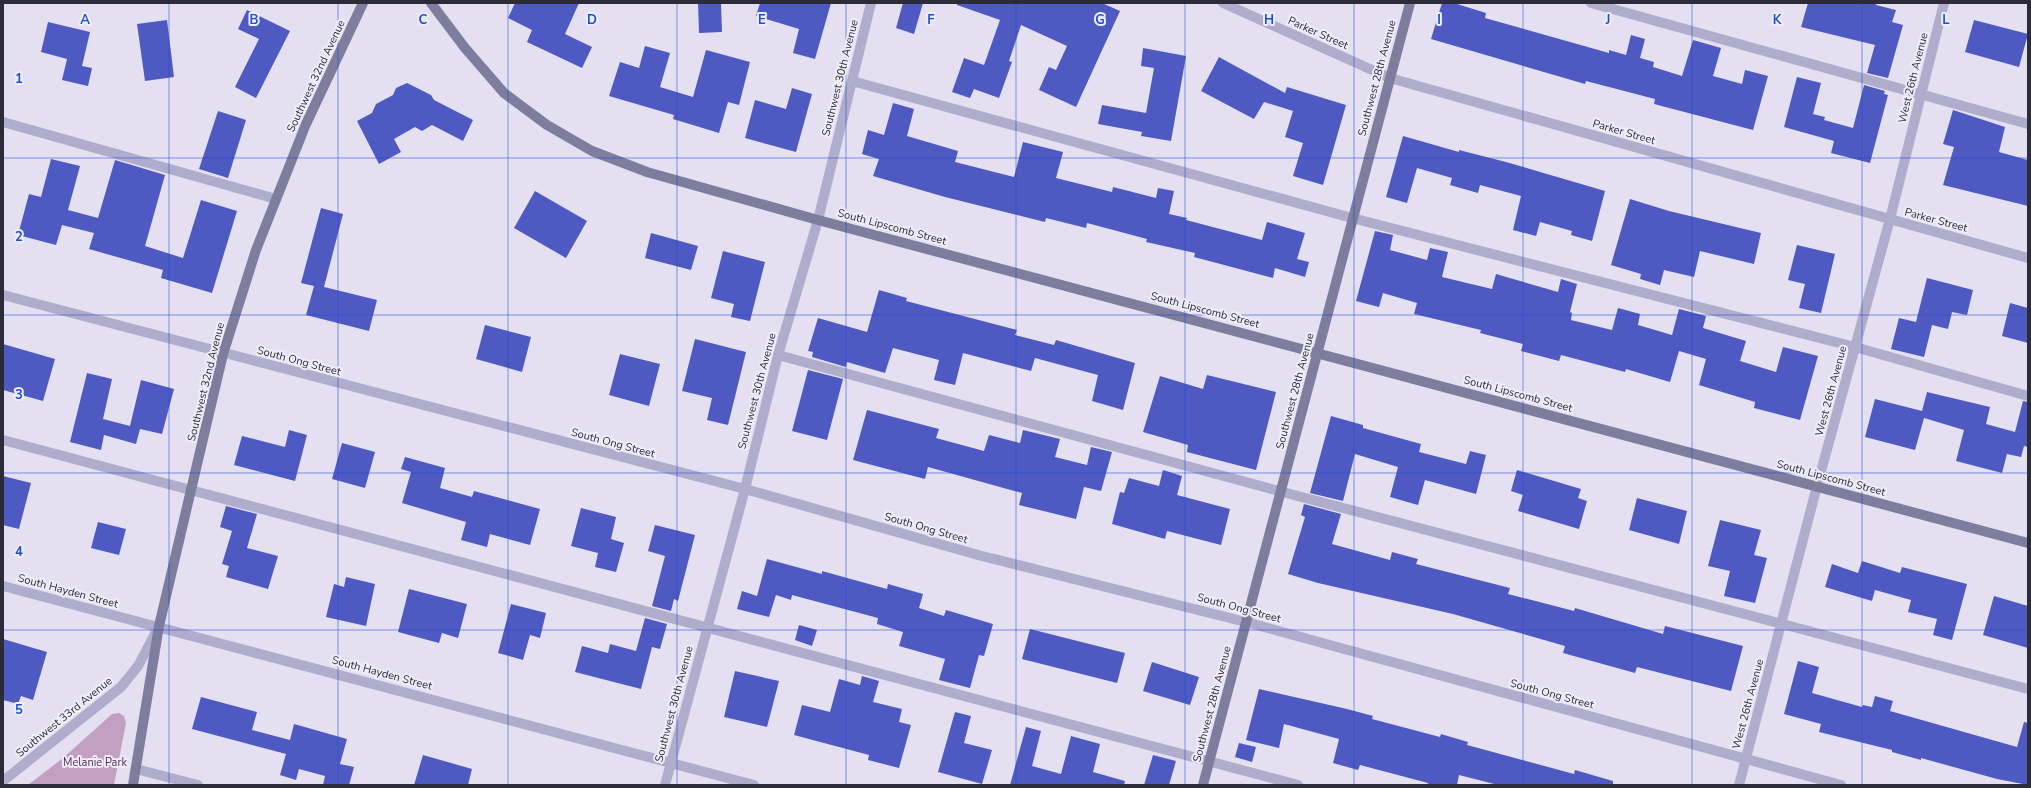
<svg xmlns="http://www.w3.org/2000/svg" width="2031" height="788" font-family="'Nunito Sans',sans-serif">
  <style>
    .green { fill: #c1a0c1 }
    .building { fill: #4f59c2 }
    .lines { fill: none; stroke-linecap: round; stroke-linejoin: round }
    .lane { stroke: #b0accb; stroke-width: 10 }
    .street { stroke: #b0accb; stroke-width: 10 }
    .secondary { stroke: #7e7d9e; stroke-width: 10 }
    .grid { fill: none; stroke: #1d4ed8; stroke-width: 1; stroke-opacity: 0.55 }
    .labels { text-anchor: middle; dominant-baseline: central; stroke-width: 4; stroke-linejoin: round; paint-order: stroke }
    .street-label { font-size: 11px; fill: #2b2b39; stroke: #efedfa }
    .park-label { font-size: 11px; fill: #562f55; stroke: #efedfa }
    .grid-label { font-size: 13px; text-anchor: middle; font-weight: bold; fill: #1d4ed8; stroke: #efedfa; stroke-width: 4; stroke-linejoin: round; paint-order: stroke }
  </style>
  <rect width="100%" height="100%" fill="#e4e0f2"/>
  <!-- green -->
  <path class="green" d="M119,713L124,716L126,723L114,785H28L63,758L112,714Z"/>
  <!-- building -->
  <g class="building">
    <path d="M515,3H579L565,34L592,47L582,68L527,42L532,30L508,18Z"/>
    <path d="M698,3H721L722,32L699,33Z"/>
    <path d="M760,3H831L815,59L793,53L799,29L756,16Z"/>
    <path d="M903,3H923L914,34L896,28Z"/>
    <path d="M957,3H1102L1120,11L1076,107L1039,90L1049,67L1056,70L1067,46L1021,25L1009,61L1012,62L999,98L974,89L970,98L952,92L964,58L984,65L1000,20L957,5Z"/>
    <path d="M1442,3H1454L1486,13L1485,18L1609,53V50L1626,55L1631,35L1645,39L1640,58L1654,62L1653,67L1682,76L1693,40L1721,48L1713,76L1742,84L1745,70L1768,76L1753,130L1654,104L1655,99L1586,81L1585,84L1431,39Z"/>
    <path d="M1808,3H1876V5L1896,10L1892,22L1903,25L1888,78L1867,73L1875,45L1801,27Z"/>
    <path d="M247,10L290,31L256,98L235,87L259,39L238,29Z"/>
    <path d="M167,20L174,77L145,81L137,24Z"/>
    <path d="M1974,20L2028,34L2019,67L1965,52Z"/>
    <path d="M48,22L90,32L82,66L92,68L88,86L62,80L67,59L41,52Z"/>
    <path d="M645,46L670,53L660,87L693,97L706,50L750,62L739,105L728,102L719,133L673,119L674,115L609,96L620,62L639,68Z"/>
    <path d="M1143,48L1186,56L1171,141L1141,136L1142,132L1098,124L1102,105L1146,113L1154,68L1141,66Z"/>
    <path d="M1219,57L1285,93L1287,87L1346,105L1323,185L1293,176L1303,143L1285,137L1293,111L1264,102L1254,119L1201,91Z"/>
    <path d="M1797,77L1821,83L1813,114L1825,117L1824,120L1853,128L1864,85L1885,91L1884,94L1888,95L1870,163L1831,153L1834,141L1784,127Z"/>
    <path d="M407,83L431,95L434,100L473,120L463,141L432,125L422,131L415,127L394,139L401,152L379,164L357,121L372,113L376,104L393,95L396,88Z"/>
    <path d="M792,88L812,94L796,152L745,138L755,100L786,109Z"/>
    <path d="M893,103L914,109L907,136L958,151L955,162L1014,177L1023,142L1063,152L1056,178L1112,192L1113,187L1156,198L1158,188L1174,191L1169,214L1187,218L1186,220L1262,240L1267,222L1305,233L1297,259L1309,262L1305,277L1275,268L1273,278L1194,257L1195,253L1146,242L1147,239L1087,223L1086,228L1046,218L1045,222L945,197L873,176L879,159L862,154L868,130L884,135Z"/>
    <path d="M1953,110L2005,127L1999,152L2028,160V206L1943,185L1954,147L1943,144Z"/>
    <path d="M218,111L246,120L228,178L199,169Z"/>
    <path d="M1403,136L1459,152V150L1506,162L1605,191L1592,241L1571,235L1572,231L1540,222L1536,236L1513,230L1521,196L1480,185L1478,193L1450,185L1452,178L1417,168L1407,203L1386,197Z"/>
    <path d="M51,159L80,166L68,210L98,218L115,160L165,175L145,246L183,258L201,200L237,211L212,293L161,278L163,270L89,249L94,233L62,225L56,245L18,235L29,194L41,197Z"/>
    <path d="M535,191L587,221L566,258L514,228Z"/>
    <path d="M1630,199L1669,211L1761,233L1754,264L1700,251L1694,277L1664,270L1660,285L1640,279L1641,274L1611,265Z"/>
    <path d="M321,208L343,214L324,287L377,300L369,331L306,315L314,286L301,283Z"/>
    <path d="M1375,231L1393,235L1390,250L1427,260L1430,248L1448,252L1442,277L1492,289L1496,274L1558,292L1561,279L1577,284L1570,312L1572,313L1571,320L1612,330L1618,308L1640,314L1638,325L1672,335L1679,309L1706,316L1703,328L1746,341L1740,361L1776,372L1783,347L1818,356L1800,420L1754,408L1755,402L1699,385L1706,359L1679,351L1670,382L1626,369L1625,372L1561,355L1559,361L1521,351L1523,344L1480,333L1481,330L1414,314L1417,303L1383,293L1379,307L1356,301Z"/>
    <path d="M651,233L698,246L691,270L645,258Z"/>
    <path d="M1797,245L1835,254L1821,313L1799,308L1805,284L1788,280Z"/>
    <path d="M723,251L765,262L750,321L731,317L734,304L711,298Z"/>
    <path d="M1927,278L1973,290L1967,315L1952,312L1948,329L1932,325L1924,357L1891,349L1899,318L1916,322Z"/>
    <path d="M879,290L907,298L906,301L1017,330L1015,335L1054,345L1056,340L1135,363L1123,410L1092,401L1098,375L1035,358L1031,371L963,353L955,385L934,380L939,360L893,348L885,373L847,362L846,367L812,357L813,352L808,351L818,318L867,332Z"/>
    <path d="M2010,303L2028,308V343L2002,336Z"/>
    <path d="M485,325L531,337L522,372L476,359Z"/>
    <path d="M695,339L746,352L728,425L707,420L712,398L682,391Z"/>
    <path d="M3,344L55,359L43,401L3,390Z"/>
    <path d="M620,354L660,364L649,406L609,395Z"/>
    <path d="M808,370L843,379L827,440L792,431Z"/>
    <path d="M87,373L112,379L103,419L130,426L141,380L174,389L162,434L140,429L136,444L104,435L101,450L70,442Z"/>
    <path d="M1207,375L1276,392L1256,470L1187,452L1188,445L1143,432L1160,376L1203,389Z"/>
    <path d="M1927,392L1990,407L1986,424L2015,432L2023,401L2028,402V447L2024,446L2021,457L2007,454L2002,473L1956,461L1964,430L1924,418L1915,450L1865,437L1875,399L1922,411Z"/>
    <path d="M867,410L939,429L936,438L984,451L989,435L1020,443L1023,430L1060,439L1055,457L1087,465L1091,447L1112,452L1101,491L1084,487L1076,519L1019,505L1022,493L928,467L925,479L853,460Z"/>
    <path d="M1331,416L1363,425V428L1421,444L1419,452L1466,464L1470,451L1486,455L1476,494L1425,480L1418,505L1390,497L1398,467L1355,454L1343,501L1310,493Z"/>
    <path d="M289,430L307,435L295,481L234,465L242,436L285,447Z"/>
    <path d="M342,443L375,452L365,488L332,479Z"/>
    <path d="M405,457L445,468L440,488L472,497L474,491L540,509L530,545L490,534L487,547L461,540L466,522L402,503L411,472L401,469Z"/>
    <path d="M1163,470L1182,476L1177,495L1230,509L1221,545L1167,531L1165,539L1112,524L1120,492L1124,493L1129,478L1159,486Z"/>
    <path d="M1517,470L1581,489L1578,498L1587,501L1579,529L1518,511L1523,495L1511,491Z"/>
    <path d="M3,476L31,483L19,529L3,525Z"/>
    <path d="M1637,498L1687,511L1679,544L1629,530Z"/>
    <path d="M1304,504L1341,514L1332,544L1390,560L1392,552L1418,559L1416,564L1510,588L1508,594L1574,611L1575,608L1663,634L1665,626L1743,646L1731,691L1637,667L1635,673L1563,653L1565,646L1453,614L1318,583L1288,574L1305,517L1301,515Z"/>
    <path d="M226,506L257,514L247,548L278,556L268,589L226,577L229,566L222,564L232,531L220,527Z"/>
    <path d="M581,508L616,517L611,539L624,543L616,572L595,567L598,553L571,546Z"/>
    <path d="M1720,520L1761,530L1754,555L1767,558L1755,603L1724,596L1730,571L1708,566Z"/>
    <path d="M98,522L126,529L119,555L91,548Z"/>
    <path d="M655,525L695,535L678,601L674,599L671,611L652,606L665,556L648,551Z"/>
    <path d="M767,559L822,574V571L887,589L888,584L923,594L919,608L944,616L946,610L993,624L984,656L979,655L970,688L939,680L945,659L899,646L903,632L877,624L878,618L792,595L791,600L776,595L769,617L737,609L742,591L757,596Z"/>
    <path d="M1862,561L1900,573L1902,567L1967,584L1952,640L1933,635L1937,619L1908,612L1911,600L1875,590L1872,601L1825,587L1832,564L1858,573Z"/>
    <path d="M346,577L375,584L366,626L326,617L334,584L344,587Z"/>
    <path d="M409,589L467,604L458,638L442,633L439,643L398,632Z"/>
    <path d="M1994,596L2028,606V648L1983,635Z"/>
    <path d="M511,604L546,613L540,638L530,635L523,660L498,653Z"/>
    <path d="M645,618L667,624L660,649L652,647L641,689L575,672L582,646L608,653L610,644L636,651Z"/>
    <path d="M799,625L817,630L812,646L795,640Z"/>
    <path d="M1030,629L1125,653L1117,683L1022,659Z"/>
    <path d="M3,639L47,652L33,700L21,696L18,704L3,700Z"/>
    <path d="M1798,661L1819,667L1812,693L1862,707L1863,705L1872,707L1875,696L1893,701L1890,711L2017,747L2024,722L2028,723V785L1997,779L1921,758V760L1892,752V750L1819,732L1821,724L1784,714Z"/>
    <path d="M1152,662L1199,677L1190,705L1143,691Z"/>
    <path d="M735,671L779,681L767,727L724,717Z"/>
    <path d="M862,676L879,681L873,702L902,709L899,722L911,725L899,768L868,760L869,755L794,735L802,705L830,712L839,679L860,685Z"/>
    <path d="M1259,689L1347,709L1373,716L1372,719L1440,737L1441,734L1468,742L1467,745L1574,774L1575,770L1613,781V785H1498L1459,775L1457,785H1427L1428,783L1360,765L1358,770L1333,763L1339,739L1284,724L1279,748L1246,740Z"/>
    <path d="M201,697L257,712L252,730L290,740L294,724L347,739L340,764L354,767L349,785H323L325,776L299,769L296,780L280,775L286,754L192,729Z"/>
    <path d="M955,712L971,716L964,743L992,750L982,784L938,772Z"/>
    <path d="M1026,727L1041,731L1032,766L1061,774L1071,736L1100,744L1093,772L1125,781L1124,785H1010Z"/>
    <path d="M1239,743L1256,747L1252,762L1235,757Z"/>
    <path d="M423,755L472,769L468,785H414Z"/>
    <path d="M1153,755L1176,761L1169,785H1144Z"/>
  </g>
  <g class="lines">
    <!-- lane -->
    <g class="lane">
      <path d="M1591,3L2028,124"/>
      <path d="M852,81L1352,218L1855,347L2028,396"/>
      <path d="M3,122L276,199"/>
      <path d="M3,440L1298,785"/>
      <path d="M1279,491L2028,689"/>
      <path d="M136,769L198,785"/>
    </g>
    <!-- street -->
    <g class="street">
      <path d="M1223,3L1390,78L2028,258"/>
      <path d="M3,295L745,489L978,555L1246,622L1841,785"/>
      <path d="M778,355L1279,491"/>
      <path d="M3,586L754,785"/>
      <path d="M3,781L121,687L138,666L158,628"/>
      <path d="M665,785L745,489L778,355L818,220L871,3"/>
      <path d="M1739,785L1817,486L1890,219L1944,3"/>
    </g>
    <!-- secondary -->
    <g class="secondary">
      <path d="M431,3L465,48L504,93L547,125L592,151L647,172L818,220L2028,543"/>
      <path d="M133,785L159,626L223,354L256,250L306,124L363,3"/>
      <path d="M1203,785C1272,524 1341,264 1410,3"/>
    </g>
  </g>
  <!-- grid -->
  <path class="grid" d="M169,3V785M338,3V785M508,3V785M677,3V785M846,3V785M1016,3V785M1185,3V785M1354,3V785M1523,3V785M1692,3V785M1862,3V785M3,158H2028M3,315H2028M3,473H2028M3,630H2028"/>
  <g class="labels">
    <!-- street labels -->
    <g class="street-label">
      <text transform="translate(1318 33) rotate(24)">Parker Street</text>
      <text transform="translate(316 76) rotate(-65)">Southwest 32nd Avenue</text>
      <text transform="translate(840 78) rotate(-76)">Southwest 30th Avenue</text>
      <text transform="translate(1377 78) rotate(-75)">Southwest 28th Avenue</text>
      <text transform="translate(1913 78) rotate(-76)">West 26th Avenue</text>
      <text transform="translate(1624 132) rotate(16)">Parker Street</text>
      <text transform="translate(1936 220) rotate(15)">Parker Street</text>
      <text transform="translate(892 227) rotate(15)">South Lipscomb Street</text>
      <text transform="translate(1205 310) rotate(15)">South Lipscomb Street</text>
      <text transform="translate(299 361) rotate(15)">South Ong Street</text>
      <text transform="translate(206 382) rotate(-76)">Southwest 32nd Avenue</text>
      <text transform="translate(757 391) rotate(-75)">Southwest 30th Avenue</text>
      <text transform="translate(1295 391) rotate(-75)">Southwest 28th Avenue</text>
      <text transform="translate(1831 391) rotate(-75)">West 26th Avenue</text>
      <text transform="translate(1518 394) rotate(15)">South Lipscomb Street</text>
      <text transform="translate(613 443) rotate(15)">South Ong Street</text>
      <text transform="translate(1831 478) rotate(15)">South Lipscomb Street</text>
      <text transform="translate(926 528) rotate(16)">South Ong Street</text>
      <text transform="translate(68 591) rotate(15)">South Hayden Street</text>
      <text transform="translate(1239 608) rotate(15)">South Ong Street</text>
      <text transform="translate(382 673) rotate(15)">South Hayden Street</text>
      <text transform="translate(1552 694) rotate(15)">South Ong Street</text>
      <text transform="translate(674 704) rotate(-75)">Southwest 30th Avenue</text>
      <text transform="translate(1212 704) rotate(-75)">Southwest 28th Avenue</text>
      <text transform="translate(1748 704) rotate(-75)">West 26th Avenue</text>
      <text transform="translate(64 717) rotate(-39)">Southwest 33rd Avenue</text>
    </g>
    <!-- park labels -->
    <g class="park-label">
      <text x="95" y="762">Melanie Park</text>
    </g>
  </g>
  <g class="grid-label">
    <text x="85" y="24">A</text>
    <text x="254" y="24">B</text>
    <text x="423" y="24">C</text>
    <text x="592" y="24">D</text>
    <text x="762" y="24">E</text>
    <text x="931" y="24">F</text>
    <text x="1100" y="24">G</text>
    <text x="1269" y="24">H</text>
    <text x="1439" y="24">I</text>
    <text x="1608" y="24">J</text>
    <text x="1777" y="24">K</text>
    <text x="1946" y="24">L</text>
    <text x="19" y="83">1</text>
    <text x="19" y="241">2</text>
    <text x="19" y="399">3</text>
    <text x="19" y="556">4</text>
    <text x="19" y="714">5</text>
  </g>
  <!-- border -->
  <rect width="2031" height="788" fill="none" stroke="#2b2b39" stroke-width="8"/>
</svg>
